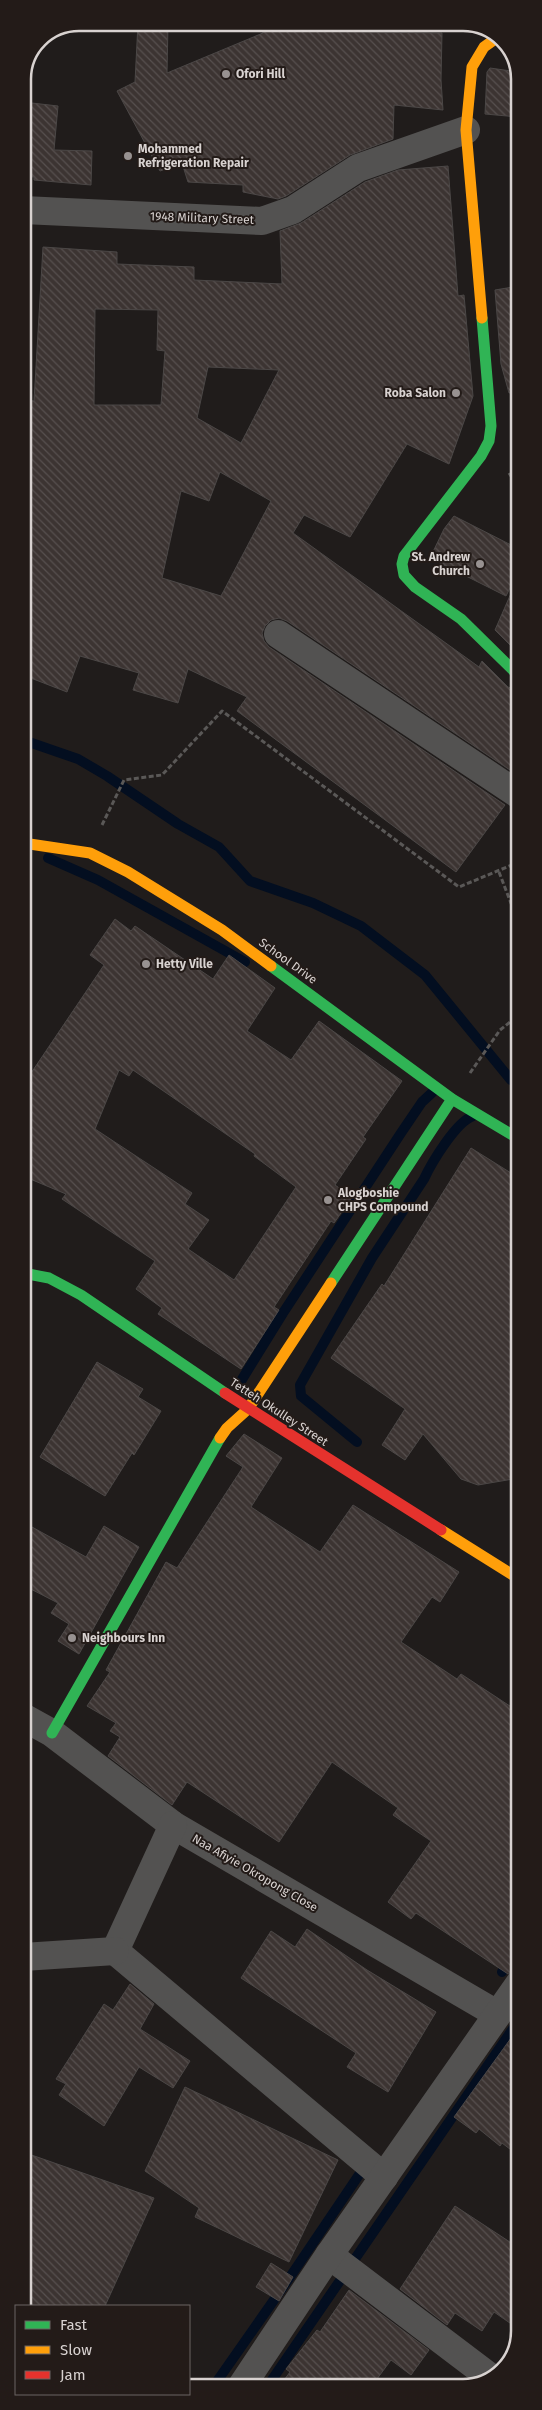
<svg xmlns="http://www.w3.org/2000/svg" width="542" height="2410" font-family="'Fira Sans',sans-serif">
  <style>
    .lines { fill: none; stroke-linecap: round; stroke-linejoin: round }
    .stream { stroke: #030e20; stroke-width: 10 }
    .building { fill: url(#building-back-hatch); stroke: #4b4746; fill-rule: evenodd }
    .path { stroke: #5a5857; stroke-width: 3; stroke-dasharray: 5 2.5; stroke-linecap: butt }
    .street { stroke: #535251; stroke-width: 28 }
    .fast { stroke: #30b455; stroke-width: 11 }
    .slow { stroke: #ff9f0a; stroke-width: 11 }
    .jam { stroke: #e5322d; stroke-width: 11 }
    .poi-dot { fill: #989291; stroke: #231b18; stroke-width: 2 }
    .labels { text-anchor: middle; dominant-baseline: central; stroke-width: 4; stroke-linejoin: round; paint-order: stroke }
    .poi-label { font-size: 12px; font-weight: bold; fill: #d8d2d0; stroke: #231b18; text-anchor: start }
    .street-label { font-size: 12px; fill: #d8d2d0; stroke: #231b18 }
    .rim { fill: none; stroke: #d8d2d0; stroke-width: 2.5 }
  </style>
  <defs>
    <pattern id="building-back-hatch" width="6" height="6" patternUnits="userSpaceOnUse" patternTransform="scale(1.25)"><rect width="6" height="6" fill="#3c3432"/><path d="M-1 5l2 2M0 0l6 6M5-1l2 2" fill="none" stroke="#57504f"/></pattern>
  </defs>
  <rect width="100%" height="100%" fill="#201c1b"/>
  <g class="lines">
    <!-- stream -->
    <g class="stream">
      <path d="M23,740L78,759L107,776L178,824L219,847L250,881L313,903L361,926L425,975L511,1080L519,1082"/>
      <path d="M48,858L98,880L245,962"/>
      <path d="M241,1381L283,1313L401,1133L422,1102L435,1090"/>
      <path d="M357,1442L301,1396L300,1385L372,1258L424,1179C432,1162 456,1122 473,1116"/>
      <path d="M502,1972L519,1949"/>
      <path d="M213,2387L288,2280L367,2163"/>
      <path d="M267,2387L519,2020"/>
    </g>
  </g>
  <!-- building -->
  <g class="building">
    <path d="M138,23H168L167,73L263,33V23H299V31L442,33L441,80L443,110L394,105L393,139L350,155L286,196L278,199L243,192V185L188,182L182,163L160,171L117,91L135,82Z"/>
    <path d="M490,68L518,72V117L485,114L487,72Z"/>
    <path d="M23,102L58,106L54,150L92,151L91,185L34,180V177L23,176Z"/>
    <path d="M448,166L458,296L464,295L473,396L449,464L407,444L350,537L304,515L293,533L479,667L482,661L508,687L519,691V776L287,621L279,618L271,620L265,626L262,633L264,641L269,647L505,805L456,872L237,711L247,697L188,669L178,703L133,690L139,673L80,656L67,692L23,675V400L34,401L43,247L117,252V264L194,267V280L282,284L280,231L301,223L365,182L398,170ZM95,309L158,310L157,350L165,351L161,405H94ZM208,367L279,370L241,443L197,418ZM220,472L271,501L221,596L162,578L181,491L209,501Z"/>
    <path d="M519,286V391L509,393L501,364L495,290Z"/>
    <path d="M454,516L519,549V570L506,596L430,558L444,529Z"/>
    <path d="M519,575V654L495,630Z"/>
    <path d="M115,919L131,931L135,926L213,979L229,955L275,988L247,1031L291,1060L319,1021L402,1081L363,1137L366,1139L335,1185L352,1197L334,1223L331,1221L274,1307L279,1310L241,1369L158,1314L162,1308L136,1289L155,1261L62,1199L66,1194L23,1176V1118L33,1096L23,1092V1085L104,965L90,955ZM119,1070L129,1076L133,1070L255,1154L254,1156L296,1187L234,1280L188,1249L209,1220L185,1204L192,1193L95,1129Z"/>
    <path d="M471,1148L519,1178V1478L478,1485L461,1479L423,1434L405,1460L382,1445L405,1409L331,1358L382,1284L384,1286Z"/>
    <path d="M97,1362L143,1389L138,1397L161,1411L134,1455L132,1453L105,1496L40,1457Z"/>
    <path d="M244,1434L282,1458L251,1507L320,1552L353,1505L459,1572L440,1602L432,1597L401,1642L457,1679L461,1674L519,1712V1969L508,1974L416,1913L411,1919L388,1902L431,1841L393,1815L398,1808L332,1762L279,1842L187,1782L172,1805L108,1756L120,1737L110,1731L116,1723L87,1706L110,1672L106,1670L166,1562L177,1568L243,1467L226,1456Z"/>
    <path d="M23,1522L86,1557L104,1526L139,1547L79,1654L58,1641L69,1624L51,1613L58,1603L23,1585Z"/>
    <path d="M307,1929L367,1970L436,2012L388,2092L347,2067L356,2053L241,1978L271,1931L295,1947Z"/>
    <path d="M130,1984L154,2004L140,2029L190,2061L173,2088L139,2067L104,2126L59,2095L66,2084L56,2079L104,2004L113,2010Z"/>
    <path d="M519,2027V2156L502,2143L500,2146L479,2129L476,2133L454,2117Z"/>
    <path d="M185,2087L338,2160L289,2262L195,2217L199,2208L145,2171Z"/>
    <path d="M23,2152L154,2198L105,2306H24Z"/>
    <path d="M455,2206L519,2248L520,2330L494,2312L482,2331L455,2313L447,2325L400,2289Z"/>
    <path d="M271,2263L293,2277L279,2301L256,2287Z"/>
    <path d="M349,2290L429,2350L411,2375L391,2360L371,2387H279L290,2372L286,2369L317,2330L320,2332Z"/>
  </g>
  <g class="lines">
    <!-- path -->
    <g class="path">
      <path d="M509,473L519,488"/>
      <path d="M102,825L124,780L162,775L222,711L459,887L519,862"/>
      <path d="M499,872L519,924"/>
      <path d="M470,1073L500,1030L519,1015"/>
    </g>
    <!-- street -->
    <g class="street">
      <path d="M23,210L262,221L293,210L358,168L466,130"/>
      <path d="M278,634L519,795"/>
      <path d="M23,1717L52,1733L173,1825L497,2014"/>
      <path d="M173,1825L115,1951L384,2177"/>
      <path d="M23,1957L115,1951"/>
      <path d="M329,2255L490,2377"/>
      <path d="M241,2387L329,2255L519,1984"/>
    </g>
    <!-- fast -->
    <g class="fast">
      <path d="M482,318L491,426L489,441L481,456L404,556L402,564L404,575L415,587L461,619L519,676"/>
      <path d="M271,966L452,1099L519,1139"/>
      <path d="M23,1273L49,1278L81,1295L225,1393"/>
      <path d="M331,1283L452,1099"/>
      <path d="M52,1733L220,1438"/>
    </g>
    <!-- slow -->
    <g class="slow">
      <path d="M482,318L466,130L472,67L484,47L498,37"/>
      <path d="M23,843L90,853L128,872L222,930L271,966"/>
      <path d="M220,1438L227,1428L248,1409L331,1283"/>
      <path d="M441,1530L519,1579"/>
    </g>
    <!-- jam -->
    <path class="jam" d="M225,1393L441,1530"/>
  </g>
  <!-- markers -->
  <g class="poi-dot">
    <circle cx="226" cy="74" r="5"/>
    <circle cx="128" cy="156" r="5"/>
    <circle cx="456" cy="393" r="5"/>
    <circle cx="480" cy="564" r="5"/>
    <circle cx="146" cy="964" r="5"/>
    <circle cx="328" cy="1200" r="5"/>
    <circle cx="72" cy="1638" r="5"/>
  </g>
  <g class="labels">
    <!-- poi labels -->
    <g class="poi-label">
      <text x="236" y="74">Ofori Hill</text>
      <text x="138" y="149">Mohammed<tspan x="138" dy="14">Refrigeration Repair</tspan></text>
      <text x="446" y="393" text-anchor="end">Roba Salon</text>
      <text x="470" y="557" text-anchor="end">St. Andrew<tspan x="470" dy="14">Church</tspan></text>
      <text x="156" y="964">Hetty Ville</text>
      <text x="338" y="1193">Alogboshie<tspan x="338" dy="14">CHPS Compound</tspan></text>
      <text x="82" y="1638">Neighbours Inn</text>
    </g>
    <!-- street labels -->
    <g class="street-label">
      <text transform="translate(202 218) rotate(2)">1948 Military Street</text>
      <text transform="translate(288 961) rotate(36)">School Drive</text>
      <text transform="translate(279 1412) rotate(33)">Tetteh Okulley Street</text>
      <text transform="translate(255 1873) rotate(30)">Naa Afiyie Okropong Close</text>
    </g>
  </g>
  <!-- crop -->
  <path d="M0 0H542V2410H0ZM79 31H463A48 48 0 0 1 511 79V2331A48 48 0 0 1 463 2379H79A48 48 0 0 1 31 2331V79A48 48 0 0 1 79 31Z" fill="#231b18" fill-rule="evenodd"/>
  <path class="rim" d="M79 31H463A48 48 0 0 1 511 79V2331A48 48 0 0 1 463 2379H79A48 48 0 0 1 31 2331V79A48 48 0 0 1 79 31Z"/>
  <!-- legend -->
  <rect x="15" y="2305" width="175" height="90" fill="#231b18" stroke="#6b6462"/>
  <rect x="25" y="2321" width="25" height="8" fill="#30b455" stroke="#6b6462"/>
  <text x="60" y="2330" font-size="15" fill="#d8d2d0">Fast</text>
  <rect x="25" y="2346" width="25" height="8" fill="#ff9f0a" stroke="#6b6462"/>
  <text x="60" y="2355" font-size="15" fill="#d8d2d0">Slow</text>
  <rect x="25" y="2371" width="25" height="8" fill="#e5322d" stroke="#6b6462"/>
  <text x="60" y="2380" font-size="15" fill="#d8d2d0">Jam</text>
</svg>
